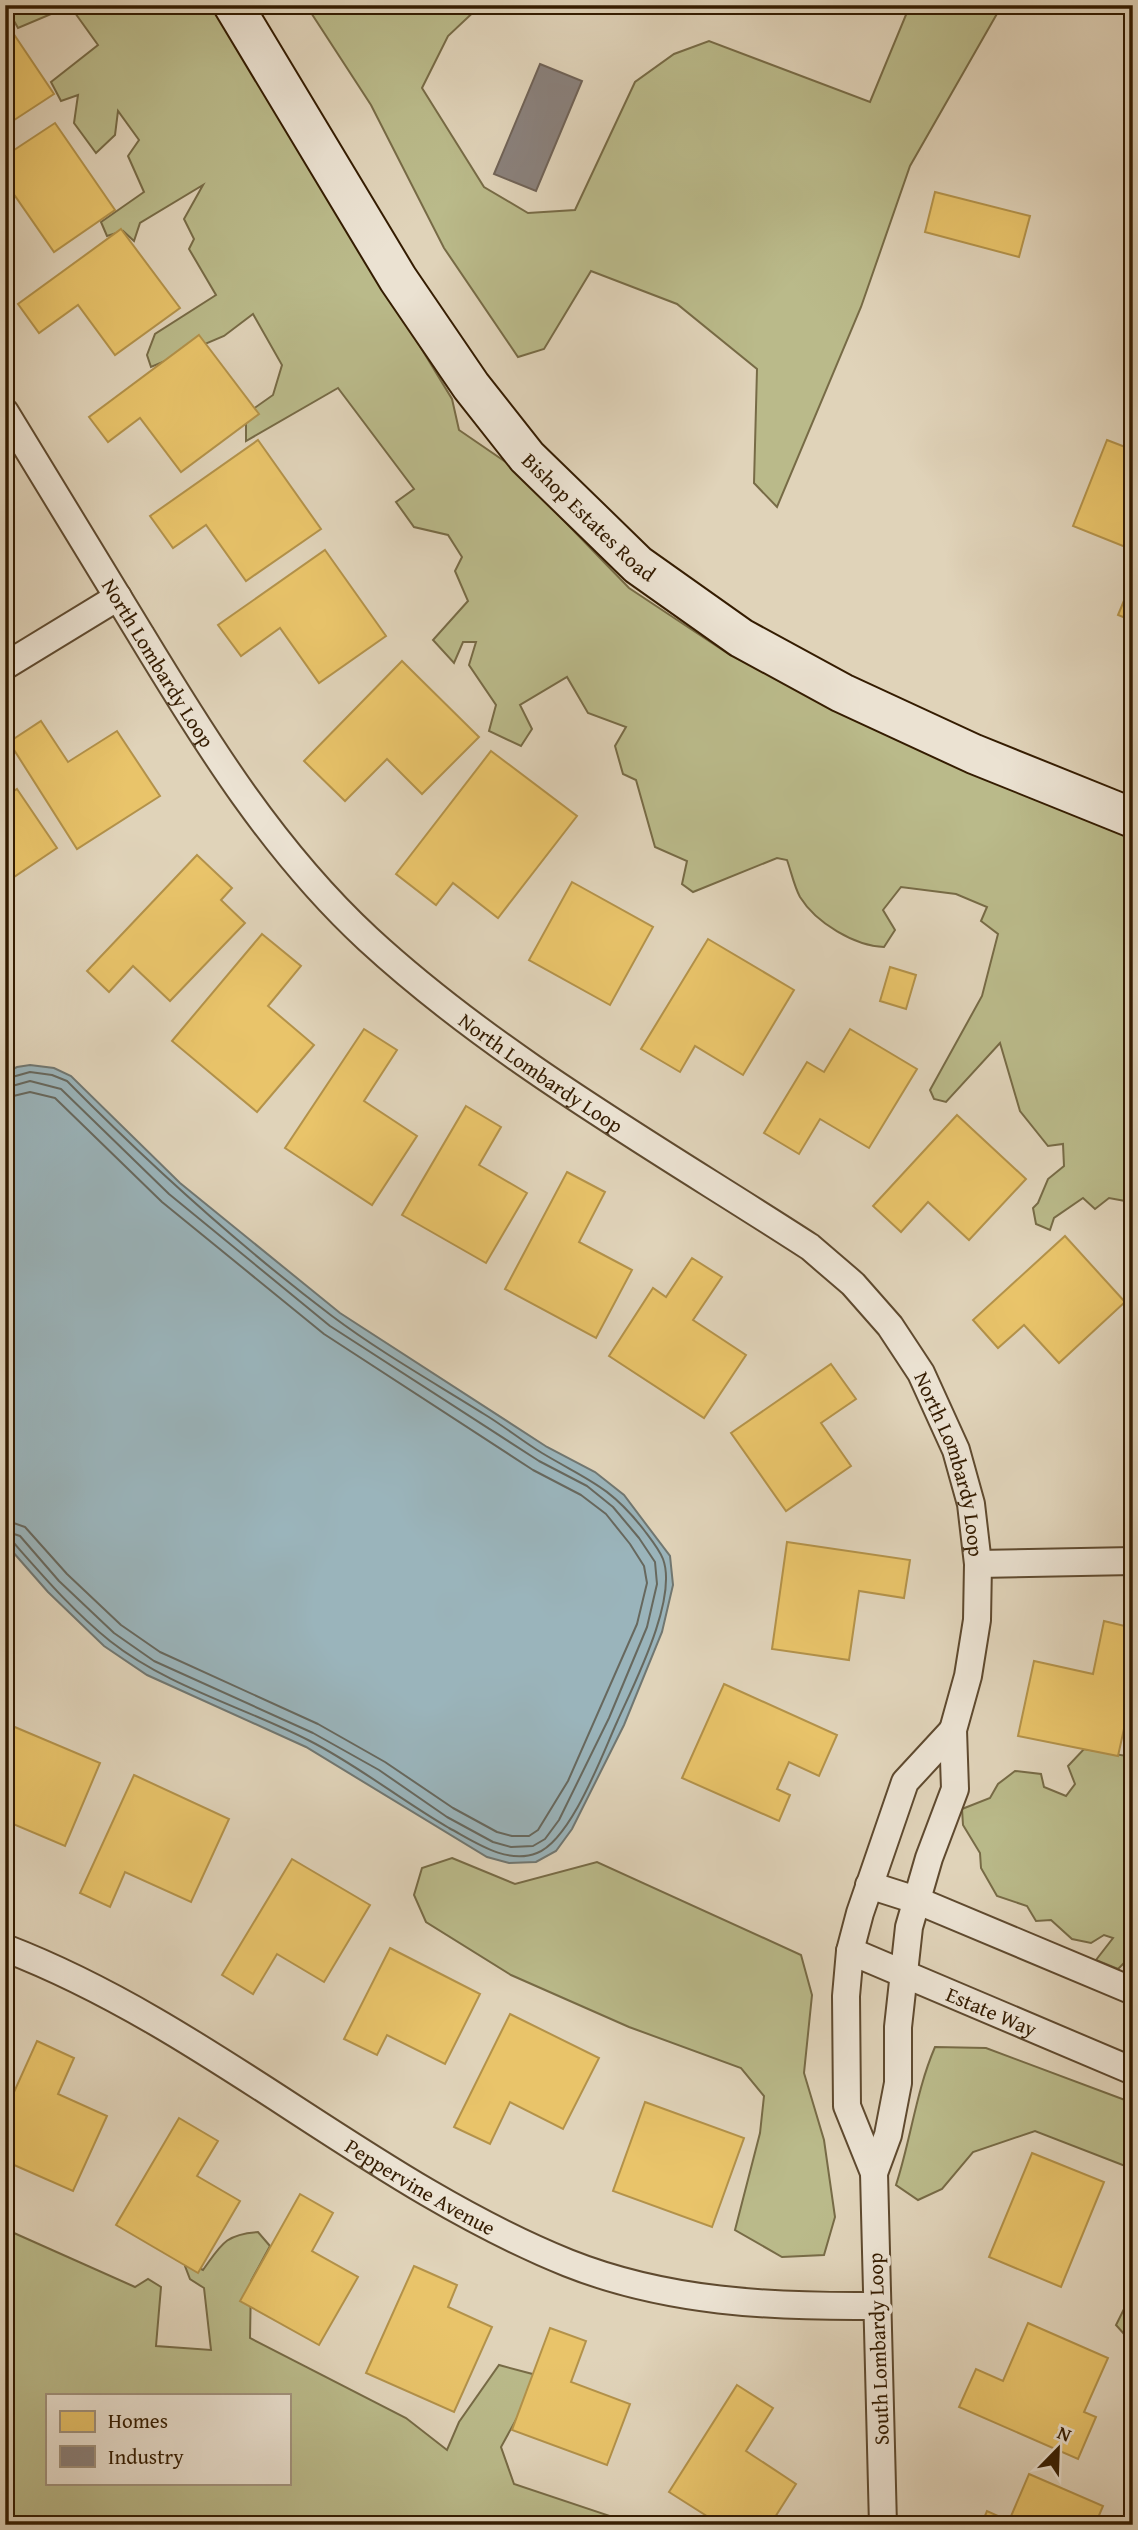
<svg xmlns="http://www.w3.org/2000/svg" width="1138" height="2530" font-family="'Gentium Book Plus',serif">
  <style>
    .green { fill: #baba8a; stroke: #776b46; stroke-width: 2; fill-rule: evenodd }
    .water { fill: #9ab4bb; stroke: #717771; stroke-width: 2 }
    .homes { fill: #e9c46a; stroke: #b3924a; stroke-width: 2 }
    .industry { fill: #8a817c; stroke: #706357; stroke-width: 2 }
    .lines { fill: none; stroke-linecap: round; stroke-linejoin: round }
    .shore { stroke: #67685e; stroke-width: 2 }
    .street-casing { stroke: #5f4a2f; stroke-width: 30 }
    .secondary-casing { stroke: #341c01; stroke-width: 42 }
    .street { stroke: #ebe2d2; stroke-width: 26 }
    .secondary { stroke: #ebe2d2; stroke-width: 38 }
    .labels { text-anchor: middle; dominant-baseline: central; stroke-width: 7; stroke-linejoin: round; paint-order: stroke }
    .street-label { font-size: 21px; fill: #341c01; stroke: #ebe2d2 }
  </style>
  <rect width="100%" height="100%" fill="#e0d3b9"/>
  <filter id="stains"><feTurbulence type="fractalNoise" baseFrequency=".00286" numOctaves="4"/><feColorMatrix values="0 0 0 0 .2 0 0 0 0 .09 0 0 0 0 .02 0 0 0 .5 -.17"/></filter>
  <radialGradient id="worn" r=".72"><stop offset=".6" stop-color="#630" stop-opacity="0"/><stop offset="1" stop-color="#630" stop-opacity=".3"/></radialGradient>
  <!-- green -->
  <g class="green">
    <path d="M5,5H213L452,399L459,430L510,465L629,588L730,655L902,737L1133,836V1214L1125,1201L1109,1198L1095,1209L1083,1198L1054,1218L1050,1230L1036,1224L1033,1208L1038,1203L1048,1179L1064,1166L1063,1144L1048,1146L1020,1111L1000,1043L946,1102L934,1099L930,1090L982,996L998,934L981,921L987,907L956,894L901,887L883,910L895,930L884,947C855,946 816,923 800,897C794,886 791,871 787,860L777,858L693,892L682,884L687,861L655,847L636,780L623,774L615,746L626,727L588,713L567,677L520,705L532,729L521,746L489,731L496,705L469,665L476,642H463L454,663L433,640L468,601L455,571L462,557L448,535L414,527L396,502L414,489L338,388L246,441V414L273,395L282,365L253,314L224,336L151,367L147,355L155,334L216,295L189,249L194,239L184,219L203,185L140,223L134,241L123,231L107,236L101,222L144,192L128,156L139,140L118,111L115,135L96,153L74,123L78,95L61,101L51,82L98,45L70,6L18,28Z"/>
    <path d="M306,5H481L448,36L422,88L484,187L528,213L575,210L635,82L674,54L709,41L870,102L910,5H1002L910,166L861,307L777,507L754,483L757,369L677,304L591,271L544,349L518,357L444,248L371,105Z"/>
    <path d="M1084,1749L1133,1757V1954L1118,1969L1096,1960L1113,1938L1104,1935L1091,1943L1072,1939L1051,1920L1036,1921L1027,1906L997,1896L981,1868L980,1853L963,1825L962,1809L990,1798L998,1784L1015,1771L1041,1774L1044,1787L1066,1796L1075,1784L1068,1766Z"/>
    <path d="M452,1858L515,1884L597,1862L801,1955L812,1995L804,2073L824,2140L835,2217L824,2255L782,2257L735,2230L760,2133L764,2096L741,2068L629,2027L511,1975L426,1922L414,1895L422,1868Z"/>
    <path d="M935,2047L986,2048L1133,2103V2169L1035,2131L973,2152L942,2189L918,2200L896,2185C911,2139 916,2091 935,2047Z"/>
    <path d="M5,2229L135,2287L148,2279L161,2287L156,2346L211,2350L204,2288L190,2279L185,2266L187,2262L203,2270C221,2245 225,2234 258,2232L270,2246L251,2281L250,2338L406,2418L447,2450L459,2422L499,2365L540,2376L501,2447L514,2484L619,2519L625,2525H5ZM47,2395H289V2483H47Z"/>
    <path d="M1133,2291V2344L1116,2325Z"/>
  </g>
  <!-- water -->
  <path class="water" d="M30,1065L54,1068L71,1076L180,1183L340,1313L547,1447L595,1472L624,1495L670,1556L673,1585L662,1632L624,1725L572,1829L556,1851L536,1862L509,1863L487,1857L306,1747L147,1675L104,1646L48,1592L5,1543V1073L17,1067Z"/>
  <!-- homes -->
  <g class="homes">
    <path d="M5,21L54,94L5,126Z"/>
    <path d="M55,123L115,210L54,252L15,196L5,203V156Z"/>
    <path d="M935,192L1030,216L1019,257L925,232Z"/>
    <path d="M121,229L180,308L115,355L78,305L39,333L18,304Z"/>
    <path d="M199,335L259,414L181,472L140,418L108,442L89,417Z"/>
    <path d="M258,440L321,529L246,581L206,525L173,548L150,516Z"/>
    <path d="M1107,440L1133,450V550L1073,526Z"/>
    <path d="M325,550L386,636L319,683L280,628L241,656L218,625Z"/>
    <path d="M1133,579V621L1118,615Z"/>
    <path d="M402,661L479,737L422,794L387,759L345,801L304,761Z"/>
    <path d="M41,721L68,762L117,731L160,796L77,849L9,742Z"/>
    <path d="M491,751L577,816L498,918L453,883L436,905L396,874Z"/>
    <path d="M17,789L57,848L5,883V797Z"/>
    <path d="M197,855L232,888L221,900L245,923L170,1001L133,966L109,992L87,971Z"/>
    <path d="M572,882L653,927L610,1005L529,960Z"/>
    <path d="M262,934L301,966L268,1006L314,1045L257,1112L172,1041Z"/>
    <path d="M708,939L794,990L743,1075L695,1046L680,1072L641,1049Z"/>
    <path d="M890,967L916,975L906,1009L880,1001Z"/>
    <path d="M364,1029L397,1050L364,1101L417,1136L372,1205L285,1148Z"/>
    <path d="M850,1029L917,1069L869,1148L820,1119L799,1154L764,1133L807,1062L824,1072Z"/>
    <path d="M466,1106L501,1127L479,1165L527,1193L486,1263L402,1215Z"/>
    <path d="M957,1115L1026,1179L969,1240L928,1202L901,1232L873,1206Z"/>
    <path d="M567,1172L605,1192L579,1242L632,1270L596,1338L505,1289Z"/>
    <path d="M1065,1236L1125,1302L1059,1363L1024,1325L998,1348L973,1320Z"/>
    <path d="M692,1258L722,1277L693,1320L746,1355L704,1418L609,1356L653,1288L666,1297Z"/>
    <path d="M831,1364L856,1399L821,1423L851,1466L786,1511L731,1433Z"/>
    <path d="M1133,1399V1429L1126,1428Z"/>
    <path d="M787,1542L910,1560L904,1598L859,1591L849,1660L772,1649Z"/>
    <path d="M1104,1621L1133,1628V1688L1118,1756L1018,1736L1034,1661L1093,1674Z"/>
    <path d="M724,1684L837,1735L819,1776L789,1762L777,1789L790,1795L779,1821L682,1778Z"/>
    <path d="M10,1725L100,1763L65,1846L11,1823L5,1837V1738Z"/>
    <path d="M134,1775L229,1819L191,1902L125,1872L110,1907L80,1893Z"/>
    <path d="M292,1859L370,1905L324,1982L277,1954L253,1994L222,1975Z"/>
    <path d="M390,1948L480,1994L445,2064L387,2035L377,2055L344,2039Z"/>
    <path d="M510,2014L599,2058L563,2129L510,2102L490,2144L454,2127Z"/>
    <path d="M37,2041L74,2058L58,2094L107,2116L73,2191L5,2161V2112Z"/>
    <path d="M645,2102L744,2138L712,2227L613,2191Z"/>
    <path d="M179,2118L218,2141L197,2176L240,2201L198,2273L116,2225Z"/>
    <path d="M1032,2153L1104,2182L1061,2287L989,2257Z"/>
    <path d="M300,2194L333,2213L312,2251L358,2277L319,2345L240,2301Z"/>
    <path d="M414,2266L457,2285L448,2307L492,2327L454,2412L366,2373Z"/>
    <path d="M1028,2323L1108,2358L1084,2412L1096,2417L1078,2459L959,2407L976,2369L1003,2381Z"/>
    <path d="M550,2328L586,2341L571,2382L630,2404L607,2465L512,2430Z"/>
    <path d="M737,2385L773,2408L746,2451L796,2484L770,2525H721L669,2492Z"/>
    <path d="M1029,2474L1103,2506L1095,2525H981L987,2511L1009,2521Z"/>
  </g>
  <!-- industry -->
  <path class="industry" d="M540,64L582,81L536,191L494,174Z"/>
  <g class="lines">
    <!-- shore -->
    <g class="shore">
      <path d="M5,1079L30,1072L52,1075L67,1081C150,1165 237,1244 332,1316C380,1352 433,1382 484,1414C504,1426 522,1441 542,1453C587,1480 609,1485 644,1530C650,1538 659,1549 663,1559C678,1599 634,1684 617,1722C602,1755 571,1840 537,1853C507,1865 475,1842 449,1828C402,1801 359,1766 310,1741C244,1707 168,1687 110,1641C74,1612 43,1576 13,1542L5,1539"/>
      <path d="M5,1088L30,1081L61,1089L169,1194L330,1326L539,1461L587,1486L613,1507L639,1538L655,1562L657,1584L647,1627L609,1718L559,1820L545,1839L533,1846L511,1847L493,1842L447,1817L379,1770L313,1733L154,1661L114,1633L59,1581L20,1536L5,1531"/>
      <path d="M5,1098L30,1092L55,1098L162,1202L324,1334L533,1470L581,1495L606,1514L630,1544L644,1566L647,1583L637,1624L568,1781L538,1830L529,1836H512L497,1832L453,1808L385,1762L318,1724L160,1652L121,1625L67,1574L25,1527L5,1520"/>
    </g>
    <defs>
      <g id="street">
        <path id="s1" d="M5,412C51,487 96,561 141,635C207,744 274,852 368,939C497,1058 662,1151 810,1247L853,1284L890,1326L921,1373L956,1450L971,1504L978,1564L977,1620L968,1676L953,1730L955,1789L929,1858L909,1927L898,2027V2083L888,2135L874,2173"/>
        <path d="M5,666L118,597"/>
        <path d="M978,1564L1133,1561"/>
        <path d="M869,1885L916,1900L1133,1991"/>
        <path id="s2" d="M5,1948C208,2026 368,2182 568,2263C666,2302 771,2307 875,2306"/>
        <path id="s3" d="M850,1951L1133,2071"/>
        <path d="M883,2525L874,2173L847,2106L846,1996L850,1951L860,1913L905,1782L953,1730"/>
      </g>
      <g id="secondary">
        <path id="s4" d="M233,5L398,279L471,386L527,457L638,565L741,638L842,693L974,754L1133,818"/>
      </g>
    </defs>
    <!-- street casing -->
    <use href="#street" class="street-casing"/>
    <!-- secondary casing -->
    <use href="#secondary" class="secondary-casing"/>
    <!-- street -->
    <use href="#street" class="street"/>
    <!-- secondary -->
    <use href="#secondary" class="secondary"/>
  </g>
  <g class="labels">
    <!-- street labels -->
    <g class="street-label">
      <text stroke="none"><textPath href="#s4" startOffset="626">Bishop Estates Road</textPath></text>
      <text stroke="none"><textPath href="#s1" startOffset="294">North Lombardy Loop</textPath></text>
      <text stroke="none"><textPath href="#s1" startOffset="861">North Lombardy Loop</textPath></text>
      <text stroke="none"><textPath href="#s1" startOffset="1447">North Lombardy Loop</textPath></text>
      <text stroke="none"><textPath href="#s3" startOffset="154">Estate Way</textPath></text>
      <text stroke="none"><textPath href="#s2" startOffset="480">Peppervine Avenue</textPath></text>
      <text transform="translate(878 2349) rotate(-92)">South Lombardy Loop</text>
    </g>
  </g>
  <!-- margin -->
  <rect width="1138" height="2530" fill="none" stroke="#e0d3b9" stroke-width="28"/>
  <rect x="7" y="7" width="1124" height="2516" fill="none" stroke="#341c01" stroke-width="3.5"/>
  <rect x="14" y="14" width="1110" height="2502" fill="none" stroke="#341c01" stroke-width="2"/>
  <!-- legend -->
  <rect x="46" y="2394" width="245" height="91" fill="#ebe2d2" stroke="#a2937e" stroke-width="2"/>
  <rect x="60" y="2411" width="35" height="21" fill="#e9c46a" stroke="#a2937e" stroke-width="2"/>
  <text x="108" y="2428" font-size="21" fill="#341c01">Homes</text>
  <rect x="60" y="2446" width="35" height="21" fill="#8a817c" stroke="#a2937e" stroke-width="2"/>
  <text x="108" y="2464" font-size="21" fill="#341c01">Industry</text>
  <!-- north arrow -->
  <g transform="translate(1058 2449) rotate(23)" stroke="#ebe2d2" stroke-width="5" paint-order="stroke">
  <path d="M0-5L12 26L0 18L-12 26Z" fill="#341c01"/>
  <text y="-10" font-size="19" font-weight="bold" text-anchor="middle" fill="#341c01">N</text>
  </g>
  <rect width="100%" height="100%" filter="url(#stains)"/>
  <rect width="100%" height="100%" fill="url(#worn)"/>
</svg>
